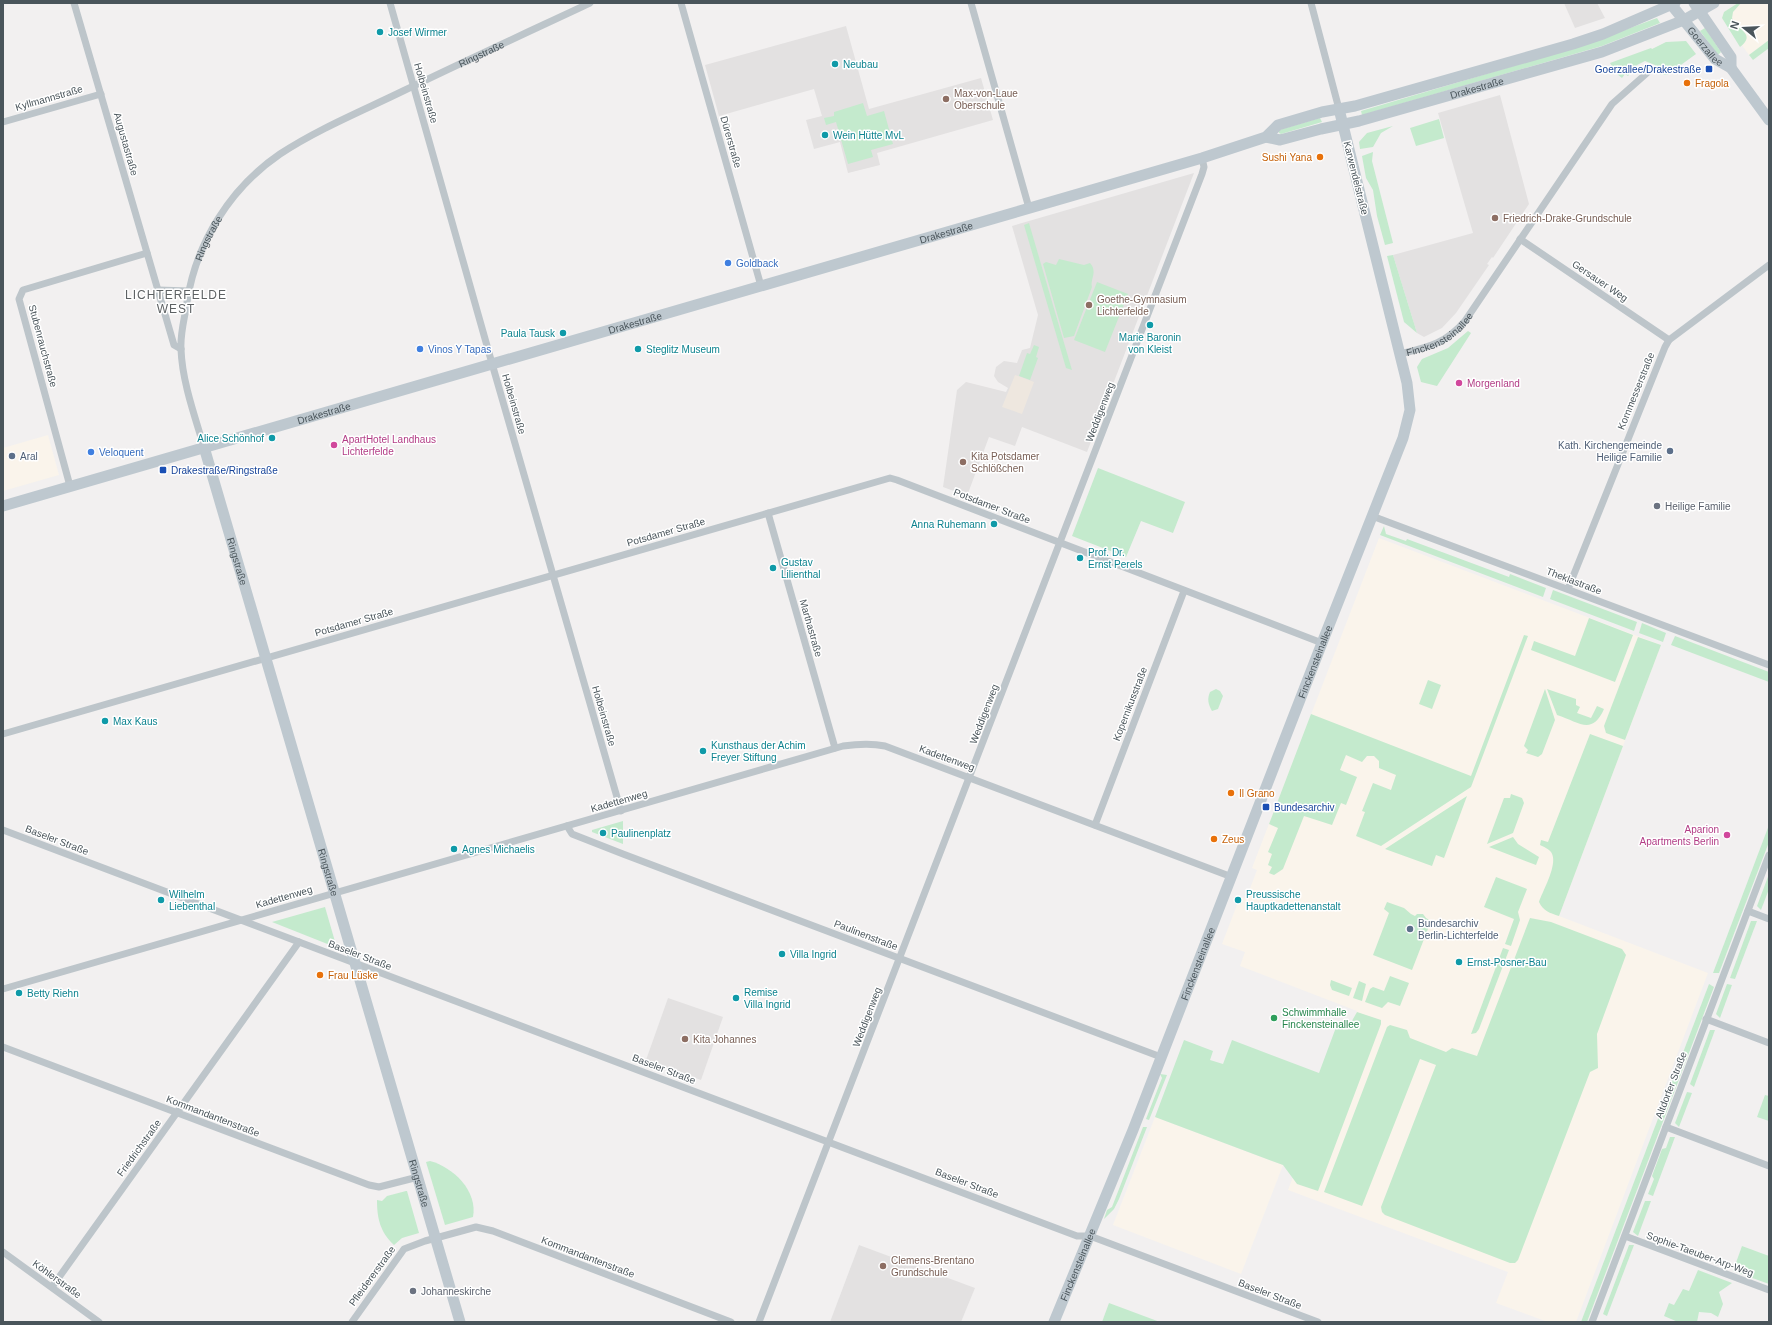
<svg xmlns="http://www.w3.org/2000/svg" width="1772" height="1325" font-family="Helvetica,sans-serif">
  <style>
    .commercial { fill: #faf4eb }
    .education { fill: #e3e1e1 }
    .green { fill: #c4eacd }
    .sand { fill: #eee7df }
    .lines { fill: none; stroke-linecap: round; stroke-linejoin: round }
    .street { stroke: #bdc5ca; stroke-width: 7 }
    .secondary { stroke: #bec8cf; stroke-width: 11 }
    .culture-dot { fill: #0f9aa8; stroke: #fff; stroke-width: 1.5 }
    .transit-dot { fill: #1a4fb4; stroke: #fff; stroke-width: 1.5 }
    .food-dot { fill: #e8710a; stroke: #fff; stroke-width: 1.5 }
    .education-dot { fill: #8d6e63; stroke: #fff; stroke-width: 1.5 }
    .shop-dot { fill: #3f7fe0; stroke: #fff; stroke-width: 1.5 }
    .hotel-dot { fill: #d1479c; stroke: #fff; stroke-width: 1.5 }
    .service-dot { fill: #5c6f8a; stroke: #fff; stroke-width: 1.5 }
    .worship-dot { fill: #6b7280; stroke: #fff; stroke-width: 1.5 }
    .leisure-dot { fill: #2e9e5b; stroke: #fff; stroke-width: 1.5 }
    .labels { text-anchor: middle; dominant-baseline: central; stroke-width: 3; stroke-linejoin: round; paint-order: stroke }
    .culture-label { font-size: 10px; fill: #0d838f; stroke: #fff; text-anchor: start }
    .street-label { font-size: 10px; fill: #4a555b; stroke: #fff }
    .transit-label { font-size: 10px; fill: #164399; stroke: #fff; text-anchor: start }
    .food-label { font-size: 10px; fill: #c56008; stroke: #fff; text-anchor: start }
    .education-label { font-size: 10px; fill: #785e54; stroke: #fff; text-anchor: start }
    .shop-label { font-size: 10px; fill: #366cbe; stroke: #fff; text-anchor: start }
    .hotel-label { font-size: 10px; fill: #b23c85; stroke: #fff; text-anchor: start }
    .service-label { font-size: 10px; fill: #4e5e75; stroke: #fff; text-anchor: start }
    .worship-label { font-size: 10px; fill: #5b616d; stroke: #fff; text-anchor: start }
    .leisure-label { font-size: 10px; fill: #27864d; stroke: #fff; text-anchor: start }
    .quarter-label { font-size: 12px; letter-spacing: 1px; fill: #5d6163; stroke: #fff }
  </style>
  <rect width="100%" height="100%" fill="#f2f0f0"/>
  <!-- commercial -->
  <g class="commercial">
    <path d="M1738,3H1769V40L1749,55L1722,18L1724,12Z"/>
    <path d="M48,435L59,475L3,491V448Z"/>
    <path d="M1379,538L1661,645L1559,916L1708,973L1576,1322H1548L1496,1303L1508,1272L1288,1190L1357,1011L1240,966L1245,952L1222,944L1240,897L1246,899L1257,870L1252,868Z"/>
    <path d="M1155,1117L1283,1165L1241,1274L1113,1225Z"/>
  </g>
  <!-- education -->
  <g class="education">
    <path d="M1564,3H1597L1605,18L1575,28Z"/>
    <path d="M846,26L869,109L981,78L993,120L877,153L880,165L848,173L840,142L814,149L806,120L822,116L814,89L719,116L705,65Z"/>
    <path d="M1500,95L1529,204L1493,258L1492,257L1487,264L1489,265L1456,313L1442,328L1424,337L1417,333L1393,255L1473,233L1438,113Z"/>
    <path d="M1194,173L1087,452L1022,427L1015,446L989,437L967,496L943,487L957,390L966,382L1006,392L1008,388L998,382L994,376L996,367L1004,361L1017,363L1022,350L1030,348L1038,315L1012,226Z"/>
    <path d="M668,998L723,1017L701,1080L646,1060Z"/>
    <path d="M859,1245L975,1288L961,1322H830Z"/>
  </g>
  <!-- green -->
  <g class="green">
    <path d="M1738,3H1741L1733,12L1732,18C1737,30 1757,34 1740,47L1722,18L1724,12Z"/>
    <path d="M1657,18L1660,23L1602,46L1362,115L1361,111L1584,45Z"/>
    <path d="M1705,28L1721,52L1718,55L1700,31Z"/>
    <path d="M1769,40V48L1753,60L1749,55Z"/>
    <path d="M1686,41L1696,54L1667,75L1658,74L1655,65L1645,61L1637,65L1628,76L1625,74L1622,78L1617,74L1610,63L1651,48L1652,49L1666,42Z"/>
    <path d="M863,103L867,116L884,111L893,144L871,150L873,157L848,164L836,122L826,125L824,118L834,116V112Z"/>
    <path d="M1320,118L1322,122L1281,134L1279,133V130Z"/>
    <path d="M1439,119L1444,138L1416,146L1410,128Z"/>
    <path d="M1393,126L1381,133L1373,147L1360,149L1359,142L1367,133Z"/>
    <path d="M1373,152L1372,161L1393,243L1385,245L1377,216L1373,190L1366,178L1362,156Z"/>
    <path d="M1029,223L1072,370L1066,368L1024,225Z"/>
    <path d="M1393,255L1417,333L1404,322L1387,256Z"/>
    <path d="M1059,259L1084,265L1090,263C1098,272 1090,279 1092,287L1074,336L1064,338L1043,264L1046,262L1056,265Z"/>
    <path d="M1097,282L1128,294L1105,352L1074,340Z"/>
    <path d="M1468,331L1471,333L1437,386L1421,382L1417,367L1422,359L1448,348Z"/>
    <path d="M1034,345L1039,347L1036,357L1038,358L1030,380L1019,376L1027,353L1030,354Z"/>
    <path d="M1098,468L1185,502L1173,533L1141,521L1126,557L1072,536Z"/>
    <path d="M1384,526L1386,534L1406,541L1407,539L1509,577L1510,574L1546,588L1543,597L1380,535Z"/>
    <path d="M1553,590L1637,622L1634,631L1550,599Z"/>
    <path d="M1589,618L1633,635L1615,682L1531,650L1534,641L1575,656Z"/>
    <path d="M1642,623L1666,633L1663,642L1639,633Z"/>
    <path d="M1524,635L1528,636L1471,787L1381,846L1356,836L1365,812L1362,811L1373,783L1391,790L1396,775L1379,768V761L1374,756H1367L1362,762L1346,755L1340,770L1357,777L1346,805L1341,803L1332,825L1304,816L1283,869L1274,875L1269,873L1272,867L1268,865L1272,854L1268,852L1278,828L1269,824L1311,714L1471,776Z"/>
    <path d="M1675,636L1769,672V682L1671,645Z"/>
    <path d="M1638,637L1661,645L1625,740L1606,733L1604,726Z"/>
    <path d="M1428,680L1441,685L1432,709L1419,704Z"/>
    <path d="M1216,689L1220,691L1223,696L1218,709L1212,711C1208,704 1207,699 1210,692Z"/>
    <path d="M1545,689L1555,720L1542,754L1538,757L1526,753L1528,750L1524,746Z"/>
    <path d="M1547,689L1576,699V705L1580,707L1577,713L1591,718L1597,706L1604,709C1592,736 1579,722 1557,715Z"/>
    <path d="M1590,734L1623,746L1559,916C1550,913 1543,911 1539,902C1543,890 1559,863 1551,852C1549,849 1544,847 1540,845L1541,840L1548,842Z"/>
    <path d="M1511,794L1522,798L1524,803L1513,833L1487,844L1504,798H1510Z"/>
    <path d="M1467,796L1444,858L1436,855L1432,866L1385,849Z"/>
    <path d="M623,821V844L592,832V830Z"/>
    <path d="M1769,825V842L1719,973H1713Z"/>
    <path d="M1513,837L1518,844L1539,857L1536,865L1489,847Z"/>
    <path d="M1769,874V889L1761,910L1757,906Z"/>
    <path d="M1496,877L1527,889L1518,912L1520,920L1511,946L1505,944L1514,919L1484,907Z"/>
    <path d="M1387,902L1404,908L1411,914L1415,916L1417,914H1423L1426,918L1431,921L1412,970L1373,955L1389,913L1384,909Z"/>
    <path d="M325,907L336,945L335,947L272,922Z"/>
    <path d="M1530,918L1551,922L1622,949L1626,955L1597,1034L1598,1068L1590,1072L1518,1260L1515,1263H1510L1385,1215L1382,1212L1381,1207L1436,1065L1420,1059L1362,1206L1324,1192L1387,1027L1390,1025L1407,1030L1410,1038L1446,1052L1452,1048L1477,1056Z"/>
    <path d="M1751,921H1757L1735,979L1730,978Z"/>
    <path d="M1503,948L1509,950L1479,1029L1476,1033L1471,1034Z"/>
    <path d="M1390,976L1409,983L1400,1006L1388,1002L1382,1008L1365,1002L1370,989L1373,987L1384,991Z"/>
    <path d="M1331,980L1352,988L1349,996L1332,990L1330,985Z"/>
    <path d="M1359,981L1366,984L1362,1001L1353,998Z"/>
    <path d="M1709,984L1714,987L1587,1322H1581Z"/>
    <path d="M1727,984L1732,985L1720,1018L1716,1014Z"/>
    <path d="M1357,1012L1381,1020V1024L1318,1191L1297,1184L1283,1165L1155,1117L1184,1040L1213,1051L1210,1060L1223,1064L1232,1040L1319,1073L1338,1022L1349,1026Z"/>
    <path d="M1710,1030H1715L1694,1087L1690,1084Z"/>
    <path d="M1160,1074L1167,1075L1149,1120L1146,1119L1162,1078Z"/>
    <path d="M1687,1092L1692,1093L1679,1127L1675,1123Z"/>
    <path d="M1765,1095L1769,1096V1121L1757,1117Z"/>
    <path d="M1143,1127H1147L1119,1199L1114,1209L1104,1219L1107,1210L1112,1207Z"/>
    <path d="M1670,1137H1675L1653,1196L1648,1194L1654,1179L1652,1176L1662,1149L1666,1148Z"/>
    <path d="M430,1161C453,1167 478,1191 473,1217L445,1225L426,1162Z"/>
    <path d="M406,1191H407L419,1233L402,1238L394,1245C380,1232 377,1218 377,1200L382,1201L387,1196Z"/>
    <path d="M1645,1201H1651L1638,1236L1633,1232Z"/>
    <path d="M1629,1245H1634L1607,1316L1603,1314Z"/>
    <path d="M1742,1246L1769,1256V1284L1733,1271Z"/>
    <path d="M1698,1270L1732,1283L1719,1292L1723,1304L1718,1317L1711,1313L1699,1312L1697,1322H1678L1664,1316L1669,1303L1674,1305L1683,1289L1689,1291Z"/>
    <path d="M1109,1303L1160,1322H1102Z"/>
  </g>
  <!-- sand -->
  <path class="sand" d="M1015,375L1034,382L1022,414L1002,407Z"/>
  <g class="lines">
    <!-- street -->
    <g class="street">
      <path d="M74,3L174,345L181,349"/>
      <path d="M390,3L495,374L621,811"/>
      <path d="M681,3L761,286"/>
      <path d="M971,3L1029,208"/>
      <path d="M1311,3L1339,109"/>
      <path d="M3,122L101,94"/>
      <path d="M1520,239L1669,340"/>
      <path d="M158,290L189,291"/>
      <path id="s1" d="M1400,354C1428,347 1445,344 1465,321L1612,104L1647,73"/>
      <path id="s2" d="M204,447C195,417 182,381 181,349C180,333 185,317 187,302C196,243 230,188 280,154C318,129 362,111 403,91C465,61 528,32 590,3"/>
      <path d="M70,486L19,299L23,290L147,253"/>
      <path d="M768,513L835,748"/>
      <path d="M1372,516L1769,665"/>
      <path d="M1568,589L1665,347L1669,340L1769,265"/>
      <path d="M3,734L890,478L897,480L1322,643"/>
      <path d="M1095,825L1184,591"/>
      <path d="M567,826L572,834L623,854L1161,1057"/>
      <path d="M3,830L1077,1236H1090L1318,1322"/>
      <path d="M1748,911L1769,919"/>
      <path d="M3,989L843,746C857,744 871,743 885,746L1232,877"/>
      <path d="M1706,1019L1769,1043"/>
      <path d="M3,1047L369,1185L379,1187L418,1177"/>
      <path d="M1666,1127L1769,1166"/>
      <path d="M1625,1236L1769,1290"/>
      <path d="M3,1252L99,1322"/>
      <path d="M52,1287L299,942"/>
      <path d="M352,1322L404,1249L425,1241L476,1227L493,1231L731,1322"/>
      <path d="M759,1322L1202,174L1204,167L1202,158"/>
      <path d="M1592,1322L1769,855"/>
    </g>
    <!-- secondary -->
    <g class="secondary">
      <path id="s3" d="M1670,3L1715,59L1731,68L1769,120"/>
      <path d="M1694,3L1731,57V68"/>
      <path id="s4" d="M1266,137L1280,140L1321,129L1359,121L1602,52L1684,20L1714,3"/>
      <path id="s5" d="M204,447L460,1322"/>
      <path id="s6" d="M3,506L1202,158L1266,137L1278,125L1322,112L1355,106L1573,44L1603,34L1675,3"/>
      <path id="s7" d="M1054,1322L1133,1130L1322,643L1403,438L1410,410L1407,383L1339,109"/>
    </g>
  </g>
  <!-- markers -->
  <g class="culture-dot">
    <circle cx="380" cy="32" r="4"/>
    <circle cx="835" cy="64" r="4"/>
    <circle cx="825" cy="135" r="4"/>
    <circle cx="1150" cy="325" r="4"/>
    <circle cx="563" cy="333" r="4"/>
    <circle cx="638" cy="349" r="4"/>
    <circle cx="272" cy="438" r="4"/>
    <circle cx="994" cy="524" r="4"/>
    <circle cx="1080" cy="558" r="4"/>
    <circle cx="773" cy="568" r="4"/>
    <circle cx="105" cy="721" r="4"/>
    <circle cx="703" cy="751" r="4"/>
    <circle cx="603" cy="833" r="4"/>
    <circle cx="454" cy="849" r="4"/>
    <circle cx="161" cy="900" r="4"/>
    <circle cx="1238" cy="900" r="4"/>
    <circle cx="782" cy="954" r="4"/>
    <circle cx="1459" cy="962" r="4"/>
    <circle cx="19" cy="993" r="4"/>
    <circle cx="736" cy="998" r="4"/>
  </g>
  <g class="transit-dot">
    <rect x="1705" y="65" width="8" height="8" rx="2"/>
    <rect x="159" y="466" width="8" height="8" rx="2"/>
    <rect x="1262" y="803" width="8" height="8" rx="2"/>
  </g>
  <g class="food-dot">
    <circle cx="1687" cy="83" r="4"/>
    <circle cx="1320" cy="157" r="4"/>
    <circle cx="1231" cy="793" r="4"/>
    <circle cx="1214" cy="839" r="4"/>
    <circle cx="320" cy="975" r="4"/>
  </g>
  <g class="education-dot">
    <circle cx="946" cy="99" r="4"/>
    <circle cx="1495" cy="218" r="4"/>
    <circle cx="1089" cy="305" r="4"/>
    <circle cx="963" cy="462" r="4"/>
    <circle cx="685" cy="1039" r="4"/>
    <circle cx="883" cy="1266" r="4"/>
  </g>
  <g class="shop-dot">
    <circle cx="728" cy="263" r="4"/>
    <circle cx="420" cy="349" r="4"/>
    <circle cx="91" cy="452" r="4"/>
  </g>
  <g class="hotel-dot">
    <circle cx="1459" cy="383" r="4"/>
    <circle cx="334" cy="445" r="4"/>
    <circle cx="1727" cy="835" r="4"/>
  </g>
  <g class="service-dot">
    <circle cx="1670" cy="451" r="4"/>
    <circle cx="12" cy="456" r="4"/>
    <circle cx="1410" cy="929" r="4"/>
  </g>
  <g class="worship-dot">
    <circle cx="1657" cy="506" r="4"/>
    <circle cx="413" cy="1291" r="4"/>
  </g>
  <circle class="leisure-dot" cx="1274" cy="1018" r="4"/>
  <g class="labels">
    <!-- culture labels -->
    <g class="culture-label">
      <text x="388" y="32">Josef Wirmer</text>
      <text x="843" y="64">Neubau</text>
      <text x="833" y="135">Wein Hütte MvL</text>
      <text x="555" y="333" text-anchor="end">Paula Tausk</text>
      <text x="1150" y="337" text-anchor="middle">Marie Baronin<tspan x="1150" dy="12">von Kleist</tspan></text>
      <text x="646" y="349">Steglitz Museum</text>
      <text x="264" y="438" text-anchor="end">Alice Schönhof</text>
      <text x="986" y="524" text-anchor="end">Anna Ruhemann</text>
      <text x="1088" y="552">Prof. Dr.<tspan x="1088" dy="12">Ernst Perels</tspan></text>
      <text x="781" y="562">Gustav<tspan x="781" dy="12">Lilienthal</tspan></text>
      <text x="113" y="721">Max Kaus</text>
      <text x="711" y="745">Kunsthaus der Achim<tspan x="711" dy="12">Freyer Stiftung</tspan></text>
      <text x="611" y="833">Paulinenplatz</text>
      <text x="462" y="849">Agnes Michaelis</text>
      <text x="169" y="894">Wilhelm<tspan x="169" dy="12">Liebenthal</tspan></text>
      <text x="1246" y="894">Preussische<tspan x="1246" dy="12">Hauptkadettenanstalt</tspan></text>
      <text x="790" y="954">Villa Ingrid</text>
      <text x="1467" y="962">Ernst-Posner-Bau</text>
      <text x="744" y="992">Remise<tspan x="744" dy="12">Villa Ingrid</tspan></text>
      <text x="27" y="993">Betty Riehn</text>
    </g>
    <!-- street labels -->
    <g class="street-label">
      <text stroke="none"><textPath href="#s3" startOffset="56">Goerzallee</textPath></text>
      <text stroke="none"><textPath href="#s2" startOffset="553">Ringstraße</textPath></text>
      <text stroke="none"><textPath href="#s4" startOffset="218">Drakestraße</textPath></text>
      <text transform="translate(426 93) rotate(74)">Holbeinstraße</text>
      <text transform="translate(49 98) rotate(-16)">Kyllmannstraße</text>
      <text transform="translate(731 142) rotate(74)">Dürerstraße</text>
      <text transform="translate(126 144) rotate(74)">Augustastraße</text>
      <text transform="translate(1356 178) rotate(76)">Karwendelstraße</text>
      <text stroke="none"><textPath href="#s6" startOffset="982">Drakestraße</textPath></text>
      <text stroke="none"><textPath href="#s2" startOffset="216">Ringstraße</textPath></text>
      <text transform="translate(1600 281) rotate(34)">Gersauer Weg</text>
      <text stroke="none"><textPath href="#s6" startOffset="658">Drakestraße</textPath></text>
      <text stroke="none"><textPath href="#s1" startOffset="45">Finckensteinallee</textPath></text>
      <text transform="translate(43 346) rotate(75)">Stubenrauchstraße</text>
      <text transform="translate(1636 391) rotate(-68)">Kornmesserstraße</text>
      <text transform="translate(514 404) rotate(74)">Holbeinstraße</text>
      <text stroke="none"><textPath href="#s6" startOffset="334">Drakestraße</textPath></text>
      <text transform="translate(1100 412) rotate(-69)">Weddigenweg</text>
      <text transform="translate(992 506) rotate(21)">Potsdamer Straße</text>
      <text transform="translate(666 532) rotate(-16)">Potsdamer Straße</text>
      <text stroke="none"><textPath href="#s5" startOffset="119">Ringstraße</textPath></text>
      <text transform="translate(1574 581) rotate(21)">Theklastraße</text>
      <text transform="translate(354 622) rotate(-16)">Potsdamer Straße</text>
      <text transform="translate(811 628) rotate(74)">Marthastraße</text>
      <text stroke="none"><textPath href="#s7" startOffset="710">Finckensteinallee</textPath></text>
      <text transform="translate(1130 704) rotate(-69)">Kopernikusstraße</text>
      <text transform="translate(984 714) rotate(-69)">Weddigenweg</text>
      <text transform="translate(604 716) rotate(74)">Holbeinstraße</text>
      <text transform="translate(947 758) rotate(20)">Kadettenweg</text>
      <text transform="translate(619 801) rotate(-16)">Kadettenweg</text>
      <text transform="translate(57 840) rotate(21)">Baseler Straße</text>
      <text stroke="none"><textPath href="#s5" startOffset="443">Ringstraße</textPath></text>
      <text transform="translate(284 897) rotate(-16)">Kadettenweg</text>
      <text transform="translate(866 935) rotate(21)">Paulinenstraße</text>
      <text transform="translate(360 955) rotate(21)">Baseler Straße</text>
      <text stroke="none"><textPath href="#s7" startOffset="386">Finckensteinallee</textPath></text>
      <text transform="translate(867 1017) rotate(-69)">Weddigenweg</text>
      <text transform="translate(664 1069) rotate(21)">Baseler Straße</text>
      <text transform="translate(1671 1085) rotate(-69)">Altdorfer Straße</text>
      <text transform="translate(213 1116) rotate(21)">Kommandantenstraße</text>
      <text transform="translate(139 1148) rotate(-54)">Friedrichstraße</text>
      <text stroke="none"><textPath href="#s5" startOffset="767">Ringstraße</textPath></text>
      <text transform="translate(967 1183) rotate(21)">Baseler Straße</text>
      <text transform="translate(1700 1254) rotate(20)">Sophie-Taeuber-Arp-Weg</text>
      <text transform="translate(588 1257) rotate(21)">Kommandantenstraße</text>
      <text stroke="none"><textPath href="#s7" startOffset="62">Finckensteinallee</textPath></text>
      <text transform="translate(372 1276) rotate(-54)">Pfleidererstraße</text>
      <text transform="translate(57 1279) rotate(36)">Köhlerstraße</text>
      <text transform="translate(1270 1294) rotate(21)">Baseler Straße</text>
    </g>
    <!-- transit labels -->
    <g class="transit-label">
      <text x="1701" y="69" text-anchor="end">Goerzallee/Drakestraße</text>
      <text x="171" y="470">Drakestraße/Ringstraße</text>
      <text x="1274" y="807">Bundesarchiv</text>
    </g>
    <!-- food labels -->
    <g class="food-label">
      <text x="1695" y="83">Fragola</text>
      <text x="1312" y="157" text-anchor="end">Sushi Yana</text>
      <text x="1239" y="793">Il Grano</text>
      <text x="1222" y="839">Zeus</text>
      <text x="328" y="975">Frau Lüske</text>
    </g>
    <!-- education labels -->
    <g class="education-label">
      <text x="954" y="93">Max-von-Laue<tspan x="954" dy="12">Oberschule</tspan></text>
      <text x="1503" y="218">Friedrich-Drake-Grundschule</text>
      <text x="1097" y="299">Goethe-Gymnasium<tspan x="1097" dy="12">Lichterfelde</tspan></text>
      <text x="971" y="456">Kita Potsdamer<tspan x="971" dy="12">Schlößchen</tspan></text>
      <text x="693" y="1039">Kita Johannes</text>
      <text x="891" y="1260">Clemens-Brentano<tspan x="891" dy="12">Grundschule</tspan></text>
    </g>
    <!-- shop labels -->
    <g class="shop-label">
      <text x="736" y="263">Goldback</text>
      <text x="428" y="349">Vinos Y Tapas</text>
      <text x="99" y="452">Veloquent</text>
    </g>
    <!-- hotel labels -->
    <g class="hotel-label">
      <text x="1467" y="383">Morgenland</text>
      <text x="342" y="439">ApartHotel Landhaus<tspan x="342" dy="12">Lichterfelde</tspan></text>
      <text x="1719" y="829" text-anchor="end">Aparion<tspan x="1719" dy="12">Apartments Berlin</tspan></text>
    </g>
    <!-- service labels -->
    <g class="service-label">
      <text x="1662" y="445" text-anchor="end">Kath. Kirchengemeinde<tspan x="1662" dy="12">Heilige Familie</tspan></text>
      <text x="20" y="456">Aral</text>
      <text x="1418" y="923">Bundesarchiv<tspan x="1418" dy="12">Berlin-Lichterfelde</tspan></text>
    </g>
    <!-- worship labels -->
    <g class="worship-label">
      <text x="1665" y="506">Heilige Familie</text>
      <text x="421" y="1291">Johanneskirche</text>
    </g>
    <!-- leisure labels -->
    <g class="leisure-label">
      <text x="1282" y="1012">Schwimmhalle<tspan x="1282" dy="12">Finckensteinallee</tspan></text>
    </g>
    <!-- quarter labels -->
    <g class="quarter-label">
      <text x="176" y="295">LICHTERFELDE<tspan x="176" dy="14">WEST</tspan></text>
    </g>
  </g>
  <!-- border -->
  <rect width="1772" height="1325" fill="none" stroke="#4a555b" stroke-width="8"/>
  <!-- north arrow -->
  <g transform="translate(1744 28) rotate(288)" stroke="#ffffff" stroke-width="3" paint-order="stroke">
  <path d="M0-3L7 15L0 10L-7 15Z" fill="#4a555b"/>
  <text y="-6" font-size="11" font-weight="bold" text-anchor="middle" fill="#4a555b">N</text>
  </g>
</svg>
